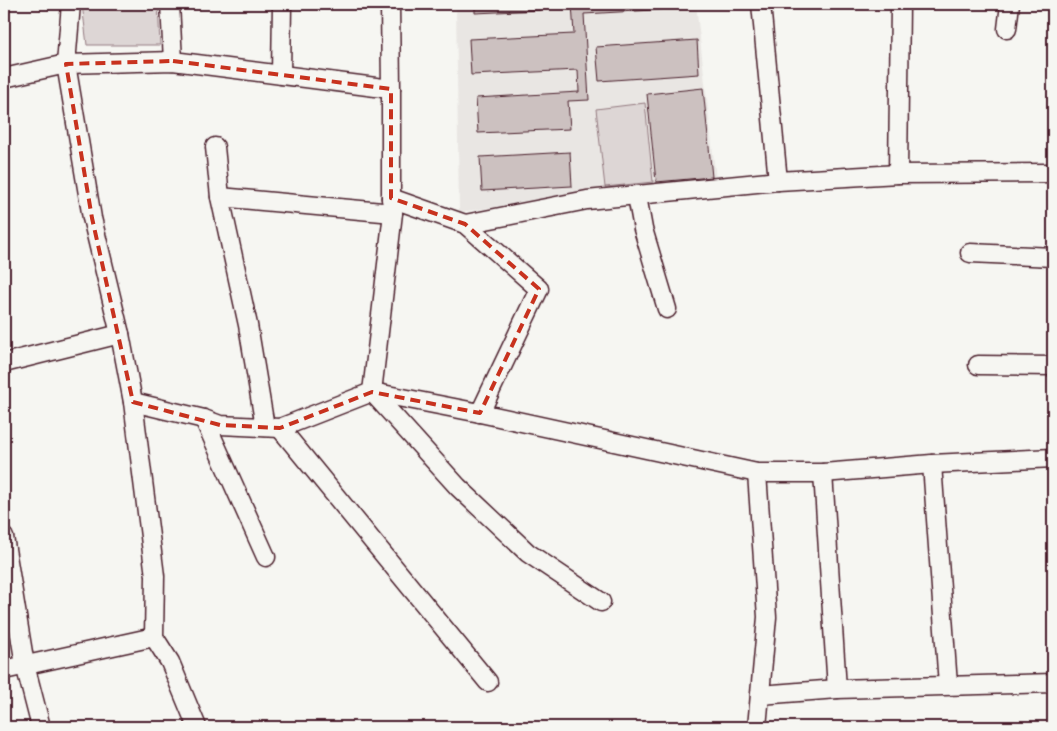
<svg xmlns="http://www.w3.org/2000/svg" width="1057" height="731" font-family="'Playpen Sans',sans-serif">
  <style>
    .built { fill: #e9e6e3 }
    .green { fill: #ddd6d5; stroke: #947a80 }
    .building { fill: #ccc1c0; stroke: #4a1f2b }
    .lines { fill: none; stroke-linecap: round; stroke-linejoin: round }
    .minor-casing { stroke: #4a1f2b; stroke-width: 21 }
    .minor { stroke: #f6f6f2; stroke-width: 18 }
    .marked { fill: none; stroke: #c8321e; stroke-width: 4; stroke-dasharray: 10 6; stroke-linejoin: round }
  </style>
  <rect width="100%" height="100%" fill="#f6f6f2"/>
  <filter id="ink" filterUnits="userSpaceOnUse"><feTurbulence type="fractalNoise" baseFrequency=".02" numOctaves="2"/><feDisplacementMap in="SourceGraphic" scale="10" xChannelSelector="R" yChannelSelector="G"/><feConvolveMatrix kernelMatrix="1 2 1 2 8 2 1 2 1" color-interpolation-filters="sRGB"/></filter>
  <g filter="url(#ink)">
    <!-- built -->
    <path class="built" d="M456,4H696L716,180L459,212Z"/>
    <!-- green -->
    <g class="green">
      <path d="M82,4H158L160,45H87Z"/>
      <path d="M645,103L653,182L605,187L596,109Z"/>
    </g>
    <!-- building -->
    <g class="building">
      <path d="M475,4H540V10L475,13Z"/>
      <path d="M572,4H687L688,8L584,14L589,100L568,101L570,129L478,133L476,98L579,92L578,70L471,75L469,39L574,34Z"/>
      <path d="M697,40L699,74L599,81L596,47Z"/>
      <path d="M703,88L712,177L656,182L647,94Z"/>
      <path d="M570,152L572,186L482,191L480,157Z"/>
    </g>
    <g class="lines">
      <defs>
        <g id="minor">
          <path d="M71,4L66,64L92,218L120,334L133,402L155,576L154,637L170,662L197,727"/>
          <path d="M170,4L173,61"/>
          <path d="M761,4L778,181"/>
          <path d="M1007,29L1010,4"/>
          <path d="M281,75L282,4"/>
          <path d="M4,78L66,64L173,61L391,89L390,4"/>
          <path d="M391,89V198L393,213L372,392L458,487L528,553L601,602"/>
          <path d="M215,147L220,197L248,325L265,427"/>
          <path d="M898,174L900,4"/>
          <path d="M637,196L643,229L667,309"/>
          <path d="M220,197L393,213"/>
          <path d="M391,198L465,224L539,289L480,413"/>
          <path d="M465,224L587,200L778,181L898,174L1053,173"/>
          <path d="M970,253L1053,257"/>
          <path d="M4,363L120,334"/>
          <path d="M978,365L1053,366"/>
          <path d="M133,402L204,419L220,425L280,428L372,392L480,413L757,473H823L932,464L1053,458"/>
          <path d="M204,419L266,557"/>
          <path d="M280,428L488,682"/>
          <path d="M932,464L948,685"/>
          <path d="M823,473L837,689"/>
          <path d="M4,537L25,665L41,727"/>
          <path d="M4,670L154,637"/>
          <path d="M760,695L837,689L1053,683"/>
          <path d="M757,727L767,617L757,473"/>
        </g>
      </defs>
      <!-- minor casing -->
      <use href="#minor" class="minor-casing"/>
      <!-- minor -->
      <use href="#minor" class="minor"/>
    </g>
  </g>
  <!-- marked area -->
  <path class="marked" d="M173,61L391,89V198L465,224L539,289L480,413L372,392L280,428L220,425L133,402L92,218L66,64Z"/>
  <!-- margin -->
  <rect width="1057" height="731" fill="none" stroke="#f6f6f2" stroke-width="20"/>
  <rect x="10" y="10" width="1037" height="711" fill="none" stroke="#4a1f2b" stroke-width="2" filter="url(#ink)"/>
</svg>
